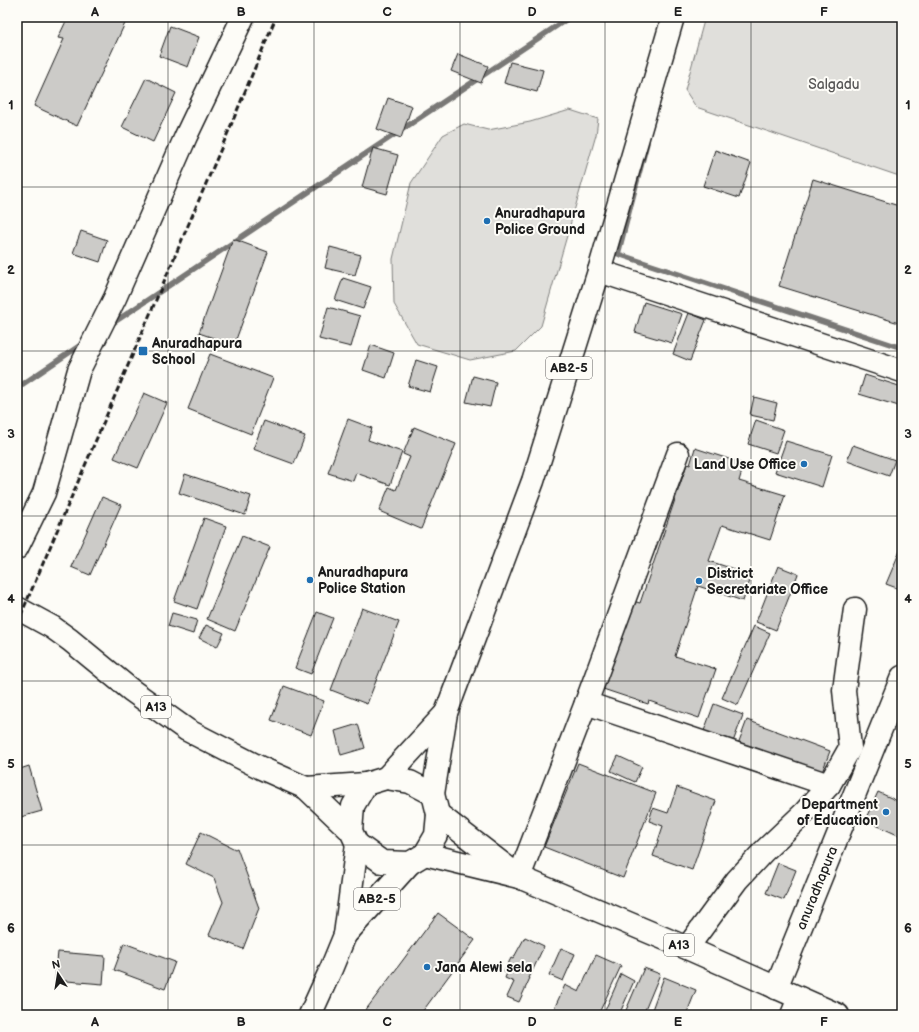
<svg xmlns="http://www.w3.org/2000/svg" width="919" height="1032" font-family="'Balsamiq Sans',sans-serif">
  <style>
    .green { fill: #e0dfdb; stroke: #7e7e7c }
    .lines { fill: none; stroke-linecap: round; stroke-linejoin: round }
    .stream { stroke: #797876; stroke-width: 5.5 }
    .building { fill: #cccbc8; stroke: #1c1c1c }
    .minor-casing { stroke: #1c1c1c; stroke-width: 25 }
    .major-casing { stroke: #1c1c1c; stroke-width: 25 }
    .highway-casing { stroke: #1c1c1c; stroke-width: 25 }
    .minor { stroke: #fdfcf7; stroke-width: 22 }
    .major { stroke: #fdfcf7; stroke-width: 22 }
    .highway { stroke: #fdfcf7; stroke-width: 22 }
    .rail { stroke: #1c1c1c; stroke-width: 3; stroke-dasharray: 6 3; stroke-linecap: butt }
    .grid { fill: none; stroke: #1c1c1c; stroke-width: 1; stroke-opacity: 0.55 }
    .poi-dot { fill: #1f6fb2; stroke: #fdfcf7; stroke-width: 1.5 }
    .labels { text-anchor: middle; dominant-baseline: central; stroke-width: 4; stroke-linejoin: round; paint-order: stroke }
    .shield { fill: #fdfcf7; stroke: #605f5e; stroke-width: 1 }
    .shield-label { font-size: 13px; font-weight: bold; fill: #1c1c1c }
    .park-label { font-size: 14px; fill: #575655; stroke: #fdfcf7 }
    .poi-label { font-size: 14px; font-weight: bold; fill: #1c1c1c; stroke: #fdfcf7; text-anchor: start }
    .street-label { font-size: 14px; fill: #1c1c1c; stroke: #fdfcf7 }
    .neatline { fill: none; stroke: #1c1c1c; stroke-width: 1.5 }
    .grid-label { font-size: 13px; text-anchor: middle; font-weight: bold; fill: #1c1c1c }
  </style>
  <rect width="100%" height="100%" fill="#fdfcf7"/>
  <filter id="ink" filterUnits="userSpaceOnUse"><feTurbulence type="fractalNoise" baseFrequency=".025" numOctaves="2"/><feDisplacementMap in="SourceGraphic" scale="8" xChannelSelector="R" yChannelSelector="G"/><feConvolveMatrix kernelMatrix="1 2 1 2 8 2 1 2 1" color-interpolation-filters="sRGB"/></filter>
  <g filter="url(#ink)">
    <!-- green -->
    <g class="green">
      <path d="M705,17H902V177L696,107L685,90Z"/>
      <path d="M570,110L598,119L596,135L541,326L516,351L470,360L417,344L394,304L393,259L411,183L443,135L464,124L488,130L530,122Z"/>
    </g>
    <g class="lines">
      <!-- stream -->
      <g class="stream">
        <path d="M647,143L618,254L902,348"/>
        <path d="M110,325L570,17"/>
        <path d="M17,388L85,342"/>
      </g>
    </g>
    <!-- building -->
    <g class="building">
      <path d="M68,17H128L77,126L34,106L64,39L58,38Z"/>
      <path d="M513,17H533L531,22Z"/>
      <path d="M170,26L199,37L188,67L159,56Z"/>
      <path d="M458,54L488,66L481,83L451,71Z"/>
      <path d="M510,62L543,70L537,92L504,83Z"/>
      <path d="M146,78L176,93L153,142L122,127Z"/>
      <path d="M388,98L412,106L401,138L377,129Z"/>
      <path d="M373,148L398,155L387,194L362,187Z"/>
      <path d="M715,150L751,163L739,198L703,186Z"/>
      <path d="M813,179L902,207V324L779,286Z"/>
      <path d="M81,231L107,240L100,262L73,253Z"/>
      <path d="M233,239L268,252L234,345L199,333Z"/>
      <path d="M330,247L361,255L355,275L325,268Z"/>
      <path d="M343,278L371,287L363,309L335,300Z"/>
      <path d="M644,302L682,314L672,343L635,332Z"/>
      <path d="M328,307L360,316L351,347L319,339Z"/>
      <path d="M689,313L706,320L690,361L673,354Z"/>
      <path d="M371,345L394,353L386,378L363,370Z"/>
      <path d="M210,354L273,378L251,434L188,409Z"/>
      <path d="M416,360L438,367L430,392L408,386Z"/>
      <path d="M865,375L902,387V407L859,394Z"/>
      <path d="M473,376L496,382L490,407L466,402Z"/>
      <path d="M144,393L167,403L138,468L114,458Z"/>
      <path d="M754,397L777,403L773,420L750,415Z"/>
      <path d="M348,419L372,428L368,440L402,452L390,485L356,473L353,481L328,473Z"/>
      <path d="M756,420L784,430L776,453L748,444Z"/>
      <path d="M264,421L305,436L294,464L253,449Z"/>
      <path d="M414,427L456,444L421,529L379,511L389,487L396,490L410,457L403,454Z"/>
      <path d="M786,441L832,455L822,487L775,472Z"/>
      <path d="M853,445L895,460L889,476L847,461Z"/>
      <path d="M695,448L744,464L739,481L785,495L770,540L722,525L709,561L752,575L743,601L698,586L675,656L716,669L699,718L649,701L648,704L600,688L629,600L640,603L687,464L690,465Z"/>
      <path d="M185,474L251,496L245,515L179,493Z"/>
      <path d="M102,497L121,505L90,575L71,567Z"/>
      <path d="M204,518L226,526L197,609L174,601Z"/>
      <path d="M242,536L270,547L235,631L207,619Z"/>
      <path d="M902,546V590L886,584Z"/>
      <path d="M778,566L798,574L776,630L756,622Z"/>
      <path d="M362,608L399,622L367,704L331,690Z"/>
      <path d="M317,612L333,618L311,674L295,668Z"/>
      <path d="M172,613L197,620L193,634L168,626Z"/>
      <path d="M206,625L224,633L217,647L199,638Z"/>
      <path d="M754,626L770,633L738,705L722,698Z"/>
      <path d="M284,686L324,701L311,735L271,720Z"/>
      <path d="M714,704L743,715L733,742L704,731Z"/>
      <path d="M747,720L830,751L821,775L738,744Z"/>
      <path d="M358,724L365,748L341,755L335,731Z"/>
      <path d="M618,756L642,767L635,782L611,771Z"/>
      <path d="M578,763L656,793L623,878L544,847Z"/>
      <path d="M29,766L42,811L17,818V770Z"/>
      <path d="M677,787L716,801L692,870L653,856L663,826L649,821L651,814L653,808L668,813Z"/>
      <path d="M878,792L902,803V837L865,820Z"/>
      <path d="M201,832L235,849L237,848L259,908L243,949L209,935L223,902L214,878L186,864Z"/>
      <path d="M778,863L796,870L784,900L766,893Z"/>
      <path d="M438,913L475,940L420,1015H362Z"/>
      <path d="M525,937L544,946L529,978H530L519,1002L507,997L514,982L505,978L507,973L504,972L511,958L513,959Z"/>
      <path d="M124,943L175,962L165,989L114,970Z"/>
      <path d="M561,948L575,954L563,981L549,975Z"/>
      <path d="M58,952L105,956L103,984L55,980Z"/>
      <path d="M596,955L621,966L598,1015H563L553,1011L565,985L579,992Z"/>
      <path d="M644,968L660,974L643,1015H624Z"/>
      <path d="M621,974L634,981L619,1015H603Z"/>
      <path d="M664,977L696,990L686,1015H650Z"/>
    </g>
    <g class="lines">
      <defs>
        <g id="minor">
          <path d="M599,271L902,371"/>
          <path d="M17,548L44,493L79,370L115,298L186,136L243,17"/>
          <path d="M586,703L829,785"/>
          <path d="M519,877L586,703L678,454"/>
          <path d="M687,948L737,880L763,852L804,813L829,785L850,748L844,690L855,609"/>
          <path d="M776,988L902,677"/>
          <path d="M792,1015L799,998"/>
        </g>
        <g id="major">
          <path d="M386,778L446,713"/>
          <path d="M433,794L446,713L533,481L599,271L673,17"/>
          <path d="M345,935L410,863"/>
          <path d="M310,1015L331,969L345,935L357,844"/>
        </g>
        <g id="highway">
          <path d="M17,608L52,627L70,640L131,690L187,730L261,768L306,788L351,831"/>
          <path d="M386,778L410,782L433,794L438,814L436,835L425,854L410,863L382,862L357,844L351,831L353,806L366,784Z"/>
          <path d="M306,788L366,784"/>
          <path d="M438,814L513,872"/>
          <path d="M425,854L519,877L687,948L838,1015"/>
        </g>
      </defs>
      <!-- minor casing -->
      <use href="#minor" class="minor-casing"/>
      <!-- major casing -->
      <use href="#major" class="major-casing"/>
      <!-- highway casing -->
      <use href="#highway" class="highway-casing"/>
      <!-- minor -->
      <use href="#minor" class="minor"/>
      <!-- major -->
      <use href="#major" class="major"/>
      <!-- highway -->
      <use href="#highway" class="highway"/>
      <!-- rail -->
      <path class="rail" d="M17,624L229,130L276,17"/>
    </g>
  </g>
  <!-- grid -->
  <path class="grid" d="M168,17V1015M314,17V1015M460,17V1015M605,17V1015M751,17V1015M17,187H902M17,351H902M17,516H902M17,681H902M17,845H902"/>
  <!-- markers -->
  <g class="poi-dot">
    <circle cx="487" cy="221" r="4"/>
    <rect x="138" y="346" width="10" height="10" rx="2"/>
    <circle cx="804" cy="464" r="4"/>
    <circle cx="310" cy="580" r="4"/>
    <circle cx="699" cy="581" r="4"/>
    <circle cx="886" cy="812" r="4"/>
    <circle cx="427" cy="967" r="4"/>
  </g>
  <g class="labels">
    <!-- shield labels -->
    <g class="shield">
      <rect x="546" y="357" width="46" height="22" rx="3"/>
      <rect x="141" y="696" width="30" height="22" rx="3"/>
      <rect x="354" y="888" width="46" height="22" rx="3"/>
      <rect x="664" y="934" width="30" height="22" rx="3"/>
    </g>
    <g class="shield-label">
      <text x="569" y="368">AB2-5</text>
      <text x="156" y="707">A13</text>
      <text x="377" y="899">AB2-5</text>
      <text x="679" y="945">A13</text>
    </g>
    <!-- park labels -->
    <g class="park-label">
      <text x="834" y="84">Salgadu</text>
    </g>
    <!-- poi labels -->
    <g class="poi-label">
      <text x="495" y="213">Anuradhapura<tspan x="495" dy="16">Police Ground</tspan></text>
      <text x="152" y="343">Anuradhapura<tspan x="152" dy="16">School</tspan></text>
      <text x="796" y="464" text-anchor="end">Land Use Office</text>
      <text x="318" y="572">Anuradhapura<tspan x="318" dy="16">Police Station</tspan></text>
      <text x="707" y="573">District<tspan x="707" dy="16">Secretariate Office</tspan></text>
      <text x="878" y="804" text-anchor="end">Department<tspan x="878" dy="16">of Education</tspan></text>
      <text x="435" y="967">Jana Alewi sela</text>
    </g>
    <!-- street labels -->
    <g class="street-label">
      <text transform="translate(817 888) rotate(-68)">anuradhapura</text>
    </g>
  </g>
  <!-- margin -->
  <rect width="919" height="1032" fill="none" stroke="#fdfcf7" stroke-width="44"/>
  <!-- north arrow -->
  <g transform="translate(58 974) rotate(348)" stroke="#fdfcf7" stroke-width="3" paint-order="stroke">
  <path d="M0-3L7 15L0 10L-7 15Z" fill="#1c1c1c"/>
  <text y="-6" font-size="11" font-weight="bold" text-anchor="middle" fill="#1c1c1c">N</text>
  </g>
  <rect x="22" y="22" width="875" height="988" class="neatline"/>
  <g class="grid-label">
    <text x="95" y="16">A</text>
    <text x="241" y="16">B</text>
    <text x="387" y="16">C</text>
    <text x="532" y="16">D</text>
    <text x="678" y="16">E</text>
    <text x="824" y="16">F</text>
    <text x="11" y="109">1</text>
    <text x="908" y="109">1</text>
    <text x="11" y="274">2</text>
    <text x="908" y="274">2</text>
    <text x="11" y="438">3</text>
    <text x="908" y="438">3</text>
    <text x="11" y="603">4</text>
    <text x="908" y="603">4</text>
    <text x="11" y="768">5</text>
    <text x="908" y="768">5</text>
    <text x="11" y="932">6</text>
    <text x="908" y="932">6</text>
    <text x="95" y="1026">A</text>
    <text x="241" y="1026">B</text>
    <text x="387" y="1026">C</text>
    <text x="532" y="1026">D</text>
    <text x="678" y="1026">E</text>
    <text x="824" y="1026">F</text>
  </g>
</svg>
